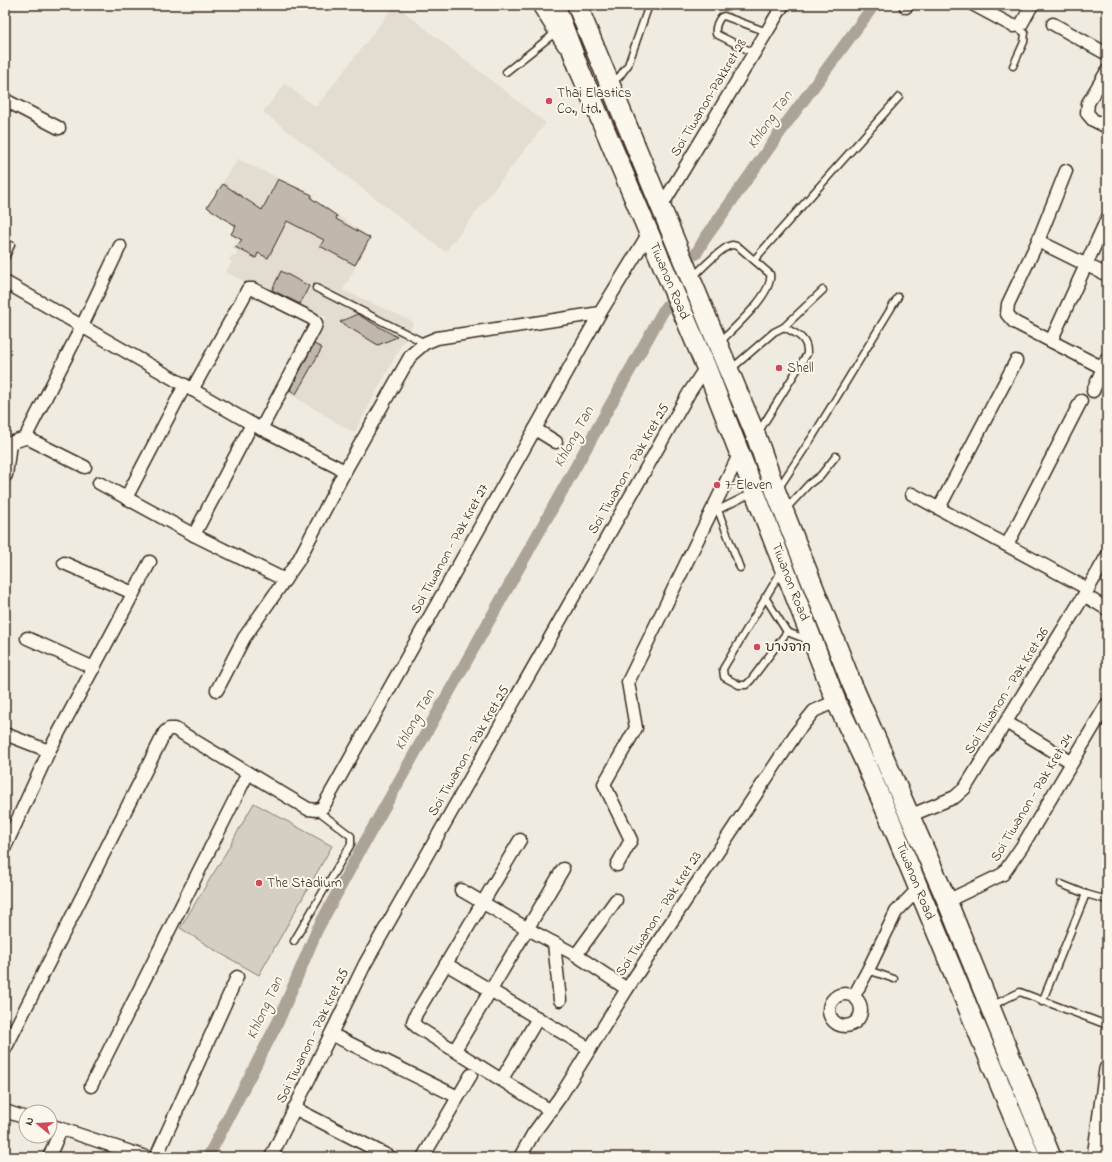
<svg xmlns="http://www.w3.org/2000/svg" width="1112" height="1162" font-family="'Indie Flower','Playpen Sans Thai',sans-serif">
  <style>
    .built { fill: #e2dcd1 }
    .green { fill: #d5cec3; stroke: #887c70 }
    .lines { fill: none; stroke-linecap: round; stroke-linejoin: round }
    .canal { stroke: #aca397; stroke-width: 12 }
    .building { fill: #c0b8ad; stroke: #3b2a1e }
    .service-casing { stroke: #3b2a1e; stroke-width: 9 }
    .minor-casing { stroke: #3b2a1e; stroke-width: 15 }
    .tertiary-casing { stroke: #3b2a1e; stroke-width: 18 }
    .primary-casing { stroke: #3b2a1e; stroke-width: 22 }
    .service { stroke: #fbf7ec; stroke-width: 6 }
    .minor { stroke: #fbf7ec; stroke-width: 12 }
    .tertiary { stroke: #fbf7ec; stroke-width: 15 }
    .primary { stroke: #fbf7ec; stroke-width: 19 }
    .poi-dot { fill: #d1495b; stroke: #fbf7ec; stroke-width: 1.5 }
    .labels { text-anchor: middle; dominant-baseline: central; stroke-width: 4; stroke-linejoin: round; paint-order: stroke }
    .poi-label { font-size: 14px; fill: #3b2a1e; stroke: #fbf7ec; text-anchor: start }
    .street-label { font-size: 14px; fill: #3b2a1e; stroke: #fbf7ec }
    .water-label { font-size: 15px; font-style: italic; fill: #635448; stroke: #fbf7ec }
  </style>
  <rect width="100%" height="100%" fill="#f0ebe0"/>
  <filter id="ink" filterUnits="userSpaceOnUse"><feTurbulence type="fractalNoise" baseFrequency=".025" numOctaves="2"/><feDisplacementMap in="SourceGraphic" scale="8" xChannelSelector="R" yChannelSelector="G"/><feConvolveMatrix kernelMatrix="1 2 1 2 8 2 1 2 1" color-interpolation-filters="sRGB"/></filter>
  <g filter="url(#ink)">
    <!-- built -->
    <g class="built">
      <path d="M395,5L546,123L445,252L263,112L285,84L316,107Z"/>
      <path d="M238,159L314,195L312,198L371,238L343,290L414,322L354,433L285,391L327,317L262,291L226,272L232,262L229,260L232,255L235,257L238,251L232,248L240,240L230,234L235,226L207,207Z"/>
    </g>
    <!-- green -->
    <path class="green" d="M254,803L332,846L259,975L218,952L180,928L221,861Z"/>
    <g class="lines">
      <!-- canal -->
      <g class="canal">
        <path d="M696,254L704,240L786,124L874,5"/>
        <path d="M208,1157L278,1022L317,930L361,849L666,306"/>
      </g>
    </g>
    <!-- building -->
    <g class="building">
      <path d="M278,179L312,195L311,198L337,216L336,219L370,238L355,265L320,246L324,240L287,221L268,258L258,253L256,258L235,247L242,240L231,234L236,226L207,207L223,184L262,210Z"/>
      <path d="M281,271L309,286L300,304L272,290Z"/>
      <path d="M357,314L397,337L378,345L340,322Z"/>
      <path d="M314,344L322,348L296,394L290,390Z"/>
    </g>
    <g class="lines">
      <defs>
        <g id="service">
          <path d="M754,53L716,34C715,27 717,22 721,17L724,16L767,32"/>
          <path d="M1013,66L1024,42L1025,33L1016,27"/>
          <path d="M506,72L555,33"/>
          <path d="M610,81L619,77L628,65L649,5"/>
          <path d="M5,258L11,245"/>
          <path d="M754,260L899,97"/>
          <path d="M693,277C700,270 723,246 732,245C735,245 737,246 740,248L770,274C774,293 733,329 720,342"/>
          <path d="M316,288L425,343"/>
          <path d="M784,327L823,290"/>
          <path d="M730,370L774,332L784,327C796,334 808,337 807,354L758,433"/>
          <path d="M778,489L813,436L898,297"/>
          <path d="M785,510L809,484L820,476L836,456"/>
          <path d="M740,568L718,510L752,493"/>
          <path d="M782,570L723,669L724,677L739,685H746L751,680L787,632L808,640"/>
          <path d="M765,597L787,632"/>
          <path d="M1061,884L1086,894L1107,900"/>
          <path d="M294,941L351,844V836L317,810"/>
          <path d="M868,970L894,979"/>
          <path d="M1042,1002L1086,894"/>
          <path d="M991,1006L1020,992L1107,1025"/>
        </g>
        <g id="minor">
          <path d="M538,5L564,46"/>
          <path d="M974,5L1013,26L1021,25L1032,5"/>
          <path d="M906,7L908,5"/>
          <path d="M1053,24L1107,54"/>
          <path d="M1107,71L1088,103L1087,113L1093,120L1107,127"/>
          <path d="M5,100L59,128"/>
          <path d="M1066,171L1038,241L1008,304L1007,314L1014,322L1103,368"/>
          <path d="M661,207L783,5"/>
          <path d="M1038,241L1107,275"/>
          <path d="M5,282L252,424L345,471"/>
          <path d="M1051,341L1107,219"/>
          <path d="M192,390L248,289H253L313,319L316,323L315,327L261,429"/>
          <path d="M1093,391L1107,358"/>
          <path d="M535,429L556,442"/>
          <path d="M85,467L33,441L28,437V432L82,326L120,246"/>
          <path d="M6,475L10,443L28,437"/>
          <path d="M99,483L194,535L285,580"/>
          <path d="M912,494L1088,589"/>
          <path d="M126,498L185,385"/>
          <path d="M939,508L1016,361"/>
          <path d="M194,535L252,424"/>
          <path d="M1007,545L1081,401"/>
          <path d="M64,563L133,593"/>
          <path d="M1084,595L1107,609"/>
          <path d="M27,638L94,668"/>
          <path d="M217,690L244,638L298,561L345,471L411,355L425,343L437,338L600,313"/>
          <path d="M1006,722L1071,762"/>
          <path d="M5,734L49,751"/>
          <path d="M909,816L955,797L965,788L1088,589L1107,556"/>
          <path d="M520,840L416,1014L413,1022L417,1027L551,1111"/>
          <path d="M5,847L49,751L150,562"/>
          <path d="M617,865L631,840L604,784L636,728L628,682L740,453"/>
          <path d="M461,890L528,929L576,955L627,989"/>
          <path d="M947,901L1003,874L1023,845L1107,704"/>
          <path d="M554,943L560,1000"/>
          <path d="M576,955L616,900"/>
          <path d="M446,964L590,1049"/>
          <circle cx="845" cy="1010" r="16"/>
          <path d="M854,996L868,970L896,912L918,889"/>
          <path d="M331,1034L458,1097"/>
          <path d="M5,1049L165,732L169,729H175L308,809L317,810L323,807L600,313L649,233"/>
          <path d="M455,1050L563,869"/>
          <path d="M502,1079L538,1018"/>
          <path d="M91,1086L248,773"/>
          <path d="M294,1108L390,1157"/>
          <path d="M5,1111L26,1118"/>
          <path d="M50,1125L146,1157"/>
          <path d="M49,1157L61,1129"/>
          <path d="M156,1157L237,977"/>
          <path d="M271,1157L365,964L689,393L706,367"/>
          <path d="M423,1157L471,1075"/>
          <path d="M520,1157L533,1134L560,1097L627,989L797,732L814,711L836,701"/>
        </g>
        <path id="tertiary" d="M1095,1157L1107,1069"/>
        <g id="primary">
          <path d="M555,5L580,71L706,367L836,701L864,760L891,822L1030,1157"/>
          <path d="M577,5L756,436L776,492L851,682L947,901L1051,1157"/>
        </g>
      </defs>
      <!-- service casing -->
      <use href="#service" class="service-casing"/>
      <!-- minor casing -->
      <use href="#minor" class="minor-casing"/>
      <!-- tertiary casing -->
      <use href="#tertiary" class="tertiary-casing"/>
      <!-- primary casing -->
      <use href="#primary" class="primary-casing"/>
      <!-- service -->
      <use href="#service" class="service"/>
      <!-- minor -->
      <use href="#minor" class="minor"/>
      <!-- tertiary -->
      <use href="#tertiary" class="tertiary"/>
      <!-- primary -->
      <use href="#primary" class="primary"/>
    </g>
  </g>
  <!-- markers -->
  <g class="poi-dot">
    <circle cx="549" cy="101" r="4"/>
    <circle cx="779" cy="368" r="4"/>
    <circle cx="717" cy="485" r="4"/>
    <circle cx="757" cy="647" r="4"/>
    <circle cx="259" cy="883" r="4"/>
  </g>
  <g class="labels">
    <!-- poi labels -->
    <g class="poi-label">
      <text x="557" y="93">Thai Elastics<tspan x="557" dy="16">Co., Ltd.</tspan></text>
      <text x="787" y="368">Shell</text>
      <text x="725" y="485">7-Eleven</text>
      <text x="765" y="647">บางจาก</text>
      <text x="267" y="883">The Stadium</text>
    </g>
    <!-- street labels -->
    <g class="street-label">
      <text transform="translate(709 98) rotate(-59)">Soi Tiwanon-Pakkret 28</text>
      <text transform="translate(669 281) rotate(67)">Tiwanon Road</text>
      <text transform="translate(629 469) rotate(-60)">Soi Tiwanon - Pak Kret 25</text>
      <text transform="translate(450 549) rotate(-61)">Soi Tiwanon - Pak Kret 27</text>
      <text transform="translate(790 582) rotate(69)">Tiwanon Road</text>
      <text transform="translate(1007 691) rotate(-58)">Soi Tiwanon - Pak Kret 26</text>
      <text transform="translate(469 751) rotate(-60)">Soi Tiwanon - Pak Kret 25</text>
      <text transform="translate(1032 798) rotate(-59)">Soi Tiwanon - Pak Kret 24</text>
      <text transform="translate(915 881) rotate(68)">Tiwanon Road</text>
      <text transform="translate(659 914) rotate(-57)">Soi Tiwanon - Pak Kret 23</text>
      <text transform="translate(313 1036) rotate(-64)">Soi Tiwanon - Pak Kret 25</text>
    </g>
    <!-- water labels -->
    <g class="water-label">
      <text transform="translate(770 120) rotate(-55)">Khlong Tan</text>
      <text transform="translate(574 437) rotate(-61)">Khlong Tan</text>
      <text transform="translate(415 720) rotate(-61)">Khlong Tan</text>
      <text transform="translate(265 1008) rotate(-65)">Khlong Tan</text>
    </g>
  </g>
  <!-- margin -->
  <rect width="1112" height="1162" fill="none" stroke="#fbf7ec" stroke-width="20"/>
  <rect x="10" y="10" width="1092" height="1142" fill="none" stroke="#3b2a1e" stroke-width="1.5" filter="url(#ink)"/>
  <!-- north arrow -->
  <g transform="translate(38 1124) rotate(288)"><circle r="19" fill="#fbf7ec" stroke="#aea59a"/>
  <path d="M0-3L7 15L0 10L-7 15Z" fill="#d1495b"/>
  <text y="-6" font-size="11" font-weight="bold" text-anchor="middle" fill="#3b2a1e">N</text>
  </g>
</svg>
